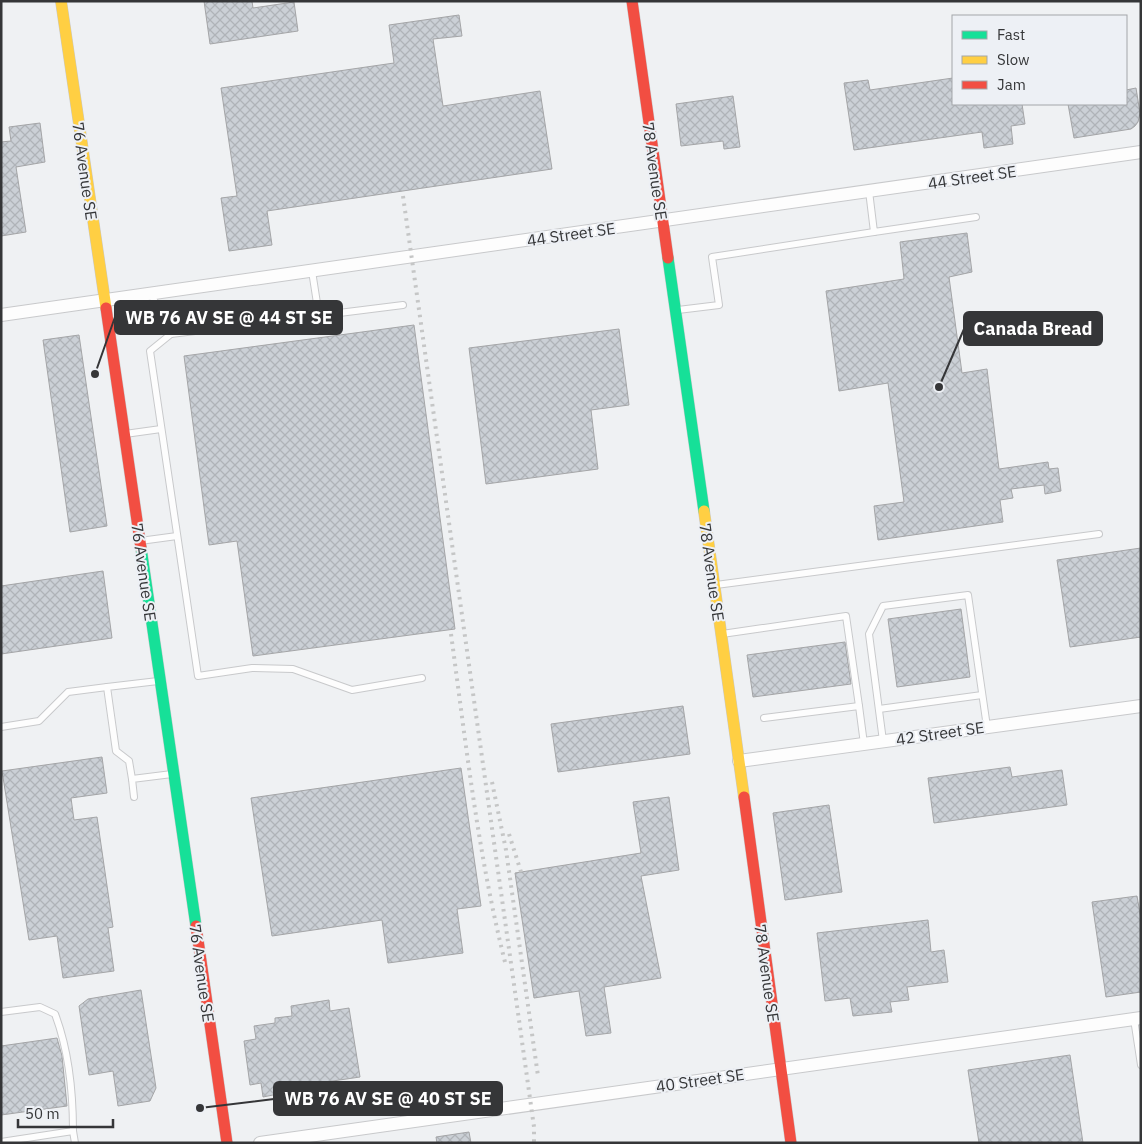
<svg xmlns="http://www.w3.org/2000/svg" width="1142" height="1144" font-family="'IBM Plex Sans',sans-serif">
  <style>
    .building { fill: url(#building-cross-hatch); stroke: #a4a5a7 }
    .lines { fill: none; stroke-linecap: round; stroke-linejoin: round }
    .lane-casing { stroke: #c8c9cb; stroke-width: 8 }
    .street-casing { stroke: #c8c9cb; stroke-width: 14 }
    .fast-casing { stroke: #c8c9cb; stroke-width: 12 }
    .slow-casing { stroke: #c8c9cb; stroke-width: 12 }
    .jam-casing { stroke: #c8c9cb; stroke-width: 12 }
    .lane { stroke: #fdfdfd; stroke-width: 6 }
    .street { stroke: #fdfdfd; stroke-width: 12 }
    .fast { stroke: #16e098; stroke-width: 11 }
    .slow { stroke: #ffcf43; stroke-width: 11 }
    .jam { stroke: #f24e42; stroke-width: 11 }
    .rail { stroke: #c5c6c6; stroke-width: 4; stroke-dasharray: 2.5 5; stroke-linecap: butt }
    .labels { text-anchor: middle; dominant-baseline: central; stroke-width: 4; stroke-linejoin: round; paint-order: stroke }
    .street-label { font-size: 16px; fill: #353638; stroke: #edf0f5 }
    .leader { fill: none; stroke: #353638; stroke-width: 2 }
    .callout-dot { fill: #353638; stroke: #edf0f5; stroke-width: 2 }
    .callout { fill: #353638; stroke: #353638; stroke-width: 2 }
    .callout-label { font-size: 18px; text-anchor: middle; font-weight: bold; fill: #fff }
  </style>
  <defs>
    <pattern id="building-cross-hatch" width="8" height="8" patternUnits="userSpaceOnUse" patternTransform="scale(1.25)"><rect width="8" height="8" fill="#cbd0d6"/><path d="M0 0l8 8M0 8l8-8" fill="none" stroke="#afb3b8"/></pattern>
  </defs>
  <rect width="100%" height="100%" fill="#eff1f3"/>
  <!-- building -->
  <g class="building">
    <path d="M204,1H252L253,8L294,2L298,31L210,44Z"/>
    <path d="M459,15L462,36L433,39L443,106L540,91L552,169L267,211L272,245L229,251L221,198L237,196L221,88L394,63L389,25Z"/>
    <path d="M953,78V104H1022L1025,124L1011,126L1013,144L984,148L982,132L854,150L844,83L868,80L870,90Z"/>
    <path d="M1136,88L1140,113L1138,122L1135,126L1131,129L1074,138L1068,104H1126V90Z"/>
    <path d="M733,96L740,147L724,149L723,141L681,146L676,104Z"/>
    <path d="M40,123L45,162L16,167L26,232L1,236V142L11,141L9,127Z"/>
    <path d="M967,233L972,272L949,277L962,373L987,369L999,469L1048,462L1049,469L1058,468L1061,491L1045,494L1044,485L1011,489L1013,498L1000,500L1003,522L878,540L874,506L904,502L888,383L839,391L826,291L904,279L900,242Z"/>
    <path d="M414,325L455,629L253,656L237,541L209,545L184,356Z"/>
    <path d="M619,329L629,405L591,410L598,469L486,484L469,348Z"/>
    <path d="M79,335L107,526L70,532L43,340Z"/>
    <path d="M1141,548V637L1070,647L1057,560Z"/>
    <path d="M103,571L112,638L1,654V586Z"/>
    <path d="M961,609L970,677L897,687L888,619Z"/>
    <path d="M845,642L851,684L753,697L747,655Z"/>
    <path d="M683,706L690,754L558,772L551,724Z"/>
    <path d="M102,757L107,793L71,798L74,820L97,817L113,927L108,928L114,971L63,978L57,936L29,940L2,771Z"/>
    <path d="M1010,767L1012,777L1062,770L1067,805L934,823L928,778Z"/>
    <path d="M461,768L481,906L457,909L463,953L388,963L382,920L272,936L251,798Z"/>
    <path d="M669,797L679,870L641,876L661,978L604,987L611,1033L586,1036L579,991L534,998L515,873L641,853L633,802Z"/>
    <path d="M829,805L842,892L785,900L773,813Z"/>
    <path d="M1137,896L1141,919V992L1106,997L1092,902Z"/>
    <path d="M928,920L931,952L944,950L948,982L907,987L909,1000L890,1002L892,1012L853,1016L850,998L825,1001L817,933Z"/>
    <path d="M141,990L156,1088L150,1101L118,1106L113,1071L89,1075L79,1006L88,999Z"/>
    <path d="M329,1000L330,1011L349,1008L360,1077L278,1089V1094L263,1097L261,1083L250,1085L244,1041L256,1039L254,1026L275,1023V1018L292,1016L291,1006Z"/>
    <path d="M57,1038L62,1056L67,1106L1,1115V1046Z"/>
    <path d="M1070,1055L1083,1143H979L968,1070Z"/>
    <path d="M469,1132L471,1143H437L436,1137Z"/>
  </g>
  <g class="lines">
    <defs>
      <g id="lane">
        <path d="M869,191L874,232L976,217"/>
        <path d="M312,271L319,316"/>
        <path d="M151,294L171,334L403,305"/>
        <path d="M678,310L719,305L712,257L874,232"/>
        <path d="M171,334L150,351L198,676L252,668L293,669L352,690L422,678"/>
        <path d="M125,434L161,429"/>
        <path d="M140,541L177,536"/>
        <path d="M716,585L1099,534"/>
        <path d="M722,634L846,616L859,706"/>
        <path d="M879,709L982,695"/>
        <path d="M764,718L859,706L864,744"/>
        <path d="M1,727L39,721L68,692L107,687"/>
        <path d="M883,741L869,634L883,606L968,595L987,727"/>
        <path d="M132,779L129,761L116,751L107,687L158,681"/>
        <path d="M134,797L132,779L172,774"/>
        <path d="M1,1012L40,1007L55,1014C69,1051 73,1092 73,1131"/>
        <path d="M1134,1019L1141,1065"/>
        <path d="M1,1142L73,1131L75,1143"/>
      </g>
      <g id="street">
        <path d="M1,315L1141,152"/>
        <path d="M739,761L1141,706"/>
        <path d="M260,1143L1141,1018"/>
      </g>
      <g id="fast">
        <path d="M668,258L704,511"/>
        <path d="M141,548L196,926"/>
      </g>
      <g id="slow">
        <path d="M61,1L106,308"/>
        <path d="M704,511L744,797"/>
      </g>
      <g id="jam">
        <path d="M632,1L668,258"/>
        <path d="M106,308L141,548"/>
        <path d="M744,797L791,1143"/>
        <path d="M196,926L227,1143"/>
      </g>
    </defs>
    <!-- lane casing -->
    <use href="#lane" class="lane-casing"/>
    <!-- street casing -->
    <use href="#street" class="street-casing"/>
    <!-- fast casing -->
    <use href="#fast" class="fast-casing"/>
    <!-- slow casing -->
    <use href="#slow" class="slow-casing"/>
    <!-- jam casing -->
    <use href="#jam" class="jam-casing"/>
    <!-- lane -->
    <use href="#lane" class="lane"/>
    <!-- street -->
    <use href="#street" class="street"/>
    <!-- fast -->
    <use href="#fast" class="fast"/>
    <!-- slow -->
    <use href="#slow" class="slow"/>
    <!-- jam -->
    <use href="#jam" class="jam"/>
    <!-- rail -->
    <g class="rail">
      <path d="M403,196L519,1020L534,1127V1143"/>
      <path d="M451,634C466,744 478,855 505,962"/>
      <path d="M492,782L506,850L538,1076"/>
      <path d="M509,834L521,872"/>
    </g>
  </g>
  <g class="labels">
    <!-- street labels -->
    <g class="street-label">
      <text transform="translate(85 171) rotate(82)">76 Avenue SE</text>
      <text transform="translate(655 171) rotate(82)">78 Avenue SE</text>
      <text transform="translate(972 177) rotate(-8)">44 Street SE</text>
      <text transform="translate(571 234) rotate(-8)">44 Street SE</text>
      <text transform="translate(144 572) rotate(82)">76 Avenue SE</text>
      <text transform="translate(712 572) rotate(82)">78 Avenue SE</text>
      <text transform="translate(940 733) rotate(-8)">42 Street SE</text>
      <text transform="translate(202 973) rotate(82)">76 Avenue SE</text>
      <text transform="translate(767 973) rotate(82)">78 Avenue SE</text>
      <text transform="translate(700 1080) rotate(-8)">40 Street SE</text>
    </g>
  </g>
  <!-- callouts -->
  <path class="leader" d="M95 374L115 317M939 387L964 329M200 1108L274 1099"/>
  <g class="callout-dot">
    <circle cx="95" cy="374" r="5"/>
    <circle cx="939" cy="387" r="5"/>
    <circle cx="200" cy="1108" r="5"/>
  </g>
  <g class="callout">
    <rect x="115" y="301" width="227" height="33" rx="5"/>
    <rect x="964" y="312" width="138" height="33" rx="5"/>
    <rect x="274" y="1082" width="228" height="33" rx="5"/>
  </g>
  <g class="callout-label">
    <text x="229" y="324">WB 76 AV SE @ 44 ST SE</text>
    <text x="1033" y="335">Canada Bread</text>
    <text x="388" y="1105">WB 76 AV SE @ 40 ST SE</text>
  </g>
  <!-- border -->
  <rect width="1142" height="1144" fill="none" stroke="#353638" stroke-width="5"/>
  <!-- legend -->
  <rect x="952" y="15" width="175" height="90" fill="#edf0f5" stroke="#a3a6a9"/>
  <rect x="962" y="31" width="25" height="8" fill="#16e098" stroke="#a3a6a9"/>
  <text x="997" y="40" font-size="15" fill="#353638">Fast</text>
  <rect x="962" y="56" width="25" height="8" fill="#ffcf43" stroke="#a3a6a9"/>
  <text x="997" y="65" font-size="15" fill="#353638">Slow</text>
  <rect x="962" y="81" width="25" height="8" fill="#f24e42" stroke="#a3a6a9"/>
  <text x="997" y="90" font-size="15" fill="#353638">Jam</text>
  <!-- scale -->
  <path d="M18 1119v8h95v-8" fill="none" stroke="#353638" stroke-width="2.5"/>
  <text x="25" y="1119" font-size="15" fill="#353638" stroke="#edf0f5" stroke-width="4" paint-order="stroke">50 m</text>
</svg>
